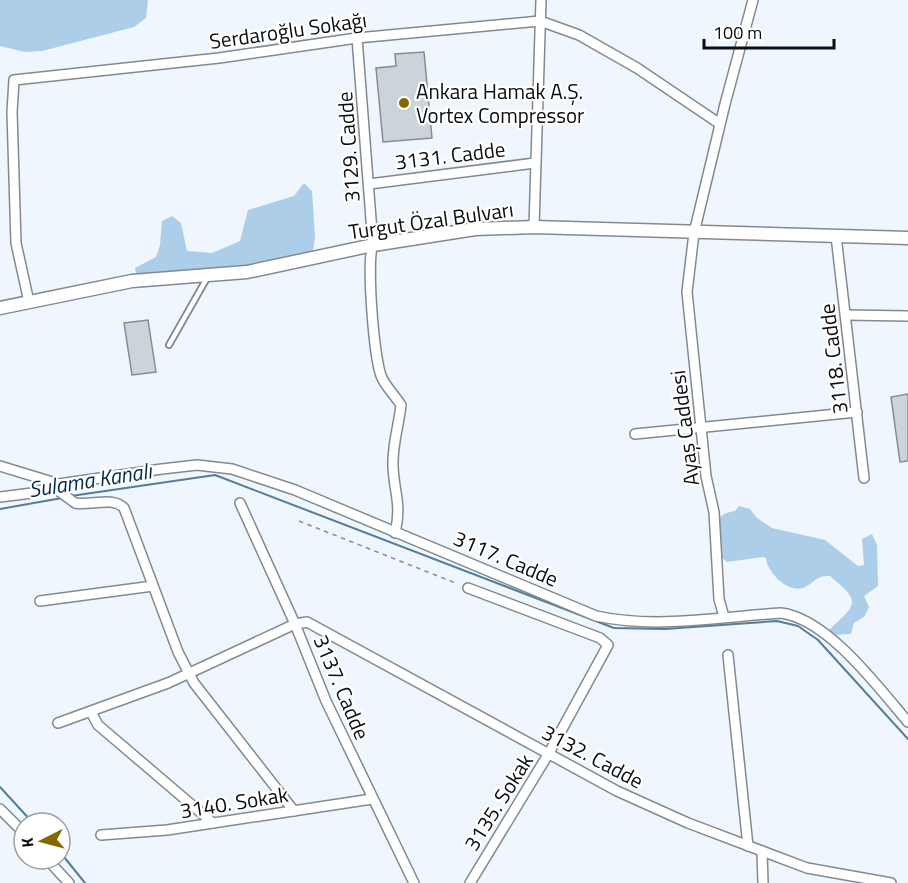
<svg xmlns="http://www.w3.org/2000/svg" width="908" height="883" font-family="'Titillium Web',sans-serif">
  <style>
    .green { fill: #accee8 }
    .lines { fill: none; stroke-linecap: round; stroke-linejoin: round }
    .stream { stroke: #577c98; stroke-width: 2 }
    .building { fill: #ccd4d9; stroke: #868d92; stroke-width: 1.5 }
    .lane-casing { stroke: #838a8f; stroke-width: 8 }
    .street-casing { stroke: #838a8f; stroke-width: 12 }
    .secondary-casing { stroke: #838a8f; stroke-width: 15 }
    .path { stroke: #868b90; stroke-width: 1.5; stroke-dasharray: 4.5 4.5; stroke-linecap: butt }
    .lane { stroke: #fff; stroke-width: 4.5 }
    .street { stroke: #fff; stroke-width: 9 }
    .secondary { stroke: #fff; stroke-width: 12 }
    .poi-dot { fill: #826800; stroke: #fff; stroke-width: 2 }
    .labels { text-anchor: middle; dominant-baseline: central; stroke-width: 4.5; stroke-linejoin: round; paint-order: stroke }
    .street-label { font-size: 21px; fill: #0b0d0f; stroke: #fff }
    .poi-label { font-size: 21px; fill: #0b0d0f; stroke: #fff; text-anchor: start }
    .water-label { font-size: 22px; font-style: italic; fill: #022d47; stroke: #fff }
  </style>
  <rect width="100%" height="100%" fill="#eff6fd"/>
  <!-- green -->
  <g class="green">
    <path d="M0,0H148L146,18L134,27L42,51L25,52L0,46Z"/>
    <path d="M304,183L312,191L315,238L313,250C259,270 199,271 142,276L136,273L135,268L156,257L160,245L162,221L172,216L181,223L187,251L212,253L240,241L248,210L294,196Z"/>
    <path d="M739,506L750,509L757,518L772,528L825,540L858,566L864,565L862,539L872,534L877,545L878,586L864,596L869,607L864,617L854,623L851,634L833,635L828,631C856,604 863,603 830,576C817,575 815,582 805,587C790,595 767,573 766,558L763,557L727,562L722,558C721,551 722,540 720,533C716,518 719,514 735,511Z"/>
  </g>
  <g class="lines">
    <!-- stream -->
    <g class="stream">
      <path d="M71,496L215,475L614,628L665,629L777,621L798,626L818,640L908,739"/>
      <path d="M0,509L62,498"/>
      <path d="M0,787L33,823"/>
      <path d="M60,852L85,883"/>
    </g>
  </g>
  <!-- building -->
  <g class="building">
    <path d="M424,52L432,138L383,142L376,68L396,66L395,54Z"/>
    <path d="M148,320L156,372L132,375L124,323Z"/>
    <path d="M908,394V461L900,462L891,397Z"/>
  </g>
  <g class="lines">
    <defs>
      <path id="lane" d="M169,345L207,278"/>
      <g id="street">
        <path d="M357,38L373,245C366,259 374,362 382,378C387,388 395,396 401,405C399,425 392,445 393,466C394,493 402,504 395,533"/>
        <path d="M369,184L535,163"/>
        <path d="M534,227L541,0"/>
        <path d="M836,236L864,478"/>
        <path d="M29,302L16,243L12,112L14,80L219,58L357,38L540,21L579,35L637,68L720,124"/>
        <path d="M846,315L908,316"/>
        <path d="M635,434L857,412"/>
        <path d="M0,466L59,484"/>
        <path d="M52,486L75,503C90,506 113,496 124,508L178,652L194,683L294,811"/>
        <path d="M0,497L32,493L59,484L162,469L197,465L232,469L295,490L596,616C656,629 720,617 781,613C828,619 878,687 908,722"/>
        <path d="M240,503L295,624L326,701L414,883"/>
        <path d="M468,588L600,638L608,645L549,753L470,883"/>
        <path d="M40,601L153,586"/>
        <path d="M724,617L719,599L714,512L706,476L687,292L694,233L725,104L753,0"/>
        <path d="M728,655L748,846"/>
        <path d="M91,712L98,725L213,823"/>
        <path d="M58,723L168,683L295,624L307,622L617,791L688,823L807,868L891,883"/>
        <path d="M0,809L24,833"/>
        <path d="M101,835L167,830L372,799"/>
        <path d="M762,851L763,883"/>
        <path d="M47,859L69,883"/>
      </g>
      <path id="secondary" d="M0,308L132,281L247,272L373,245L475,229L534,227L908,238"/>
    </defs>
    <!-- lane casing -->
    <use href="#lane" class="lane-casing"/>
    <!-- street casing -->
    <use href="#street" class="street-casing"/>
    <!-- secondary casing -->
    <use href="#secondary" class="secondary-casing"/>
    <!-- path -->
    <path class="path" d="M299,521L458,584"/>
    <!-- lane -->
    <use href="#lane" class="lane"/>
    <!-- street -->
    <use href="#street" class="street"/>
    <!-- secondary -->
    <use href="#secondary" class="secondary"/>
  </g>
  <!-- markers -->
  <circle class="poi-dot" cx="404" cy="103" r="6"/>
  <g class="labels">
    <!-- street labels -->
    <g class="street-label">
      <text transform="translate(288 30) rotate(-8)">Serdaroğlu Sokağı</text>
      <text transform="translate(348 147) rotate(-94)">3129. Cadde</text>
      <text transform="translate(450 155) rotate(-7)">3131. Cadde</text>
      <text transform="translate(431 220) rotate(-8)">Turgut Özal Bulvarı</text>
      <text transform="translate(833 359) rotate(-97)">3118. Cadde</text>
      <text transform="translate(684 428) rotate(-97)">Ayaş Caddesi</text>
      <text transform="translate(506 558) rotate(23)">3117. Cadde</text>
      <text transform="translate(342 687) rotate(67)">3137. Cadde</text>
      <text transform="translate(593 756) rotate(28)">3132. Cadde</text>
      <text transform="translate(234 802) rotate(-9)">3140. Sokak</text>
      <text transform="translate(498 802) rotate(-58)">3135. Sokak</text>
    </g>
    <!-- poi labels -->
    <g class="poi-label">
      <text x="416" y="91">Ankara Hamak A.Ş.<tspan x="416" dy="24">Vortex Compressor</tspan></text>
    </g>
    <!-- water labels -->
    <g class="water-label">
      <text transform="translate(90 480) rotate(-9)">Sulama Kanalı</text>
    </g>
  </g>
  <!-- north arrow -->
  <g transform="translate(42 841) rotate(264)"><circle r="28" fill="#ffffff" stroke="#9d9e9f" stroke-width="1.5"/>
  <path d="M0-4.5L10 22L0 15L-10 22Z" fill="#826800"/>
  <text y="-9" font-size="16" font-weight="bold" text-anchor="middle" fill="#0b0d0f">K</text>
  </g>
  <!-- scale -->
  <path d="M704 39v9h130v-9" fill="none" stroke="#0b0d0f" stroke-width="3"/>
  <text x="713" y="39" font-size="18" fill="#0b0d0f" stroke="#ffffff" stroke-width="4.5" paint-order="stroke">100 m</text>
</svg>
